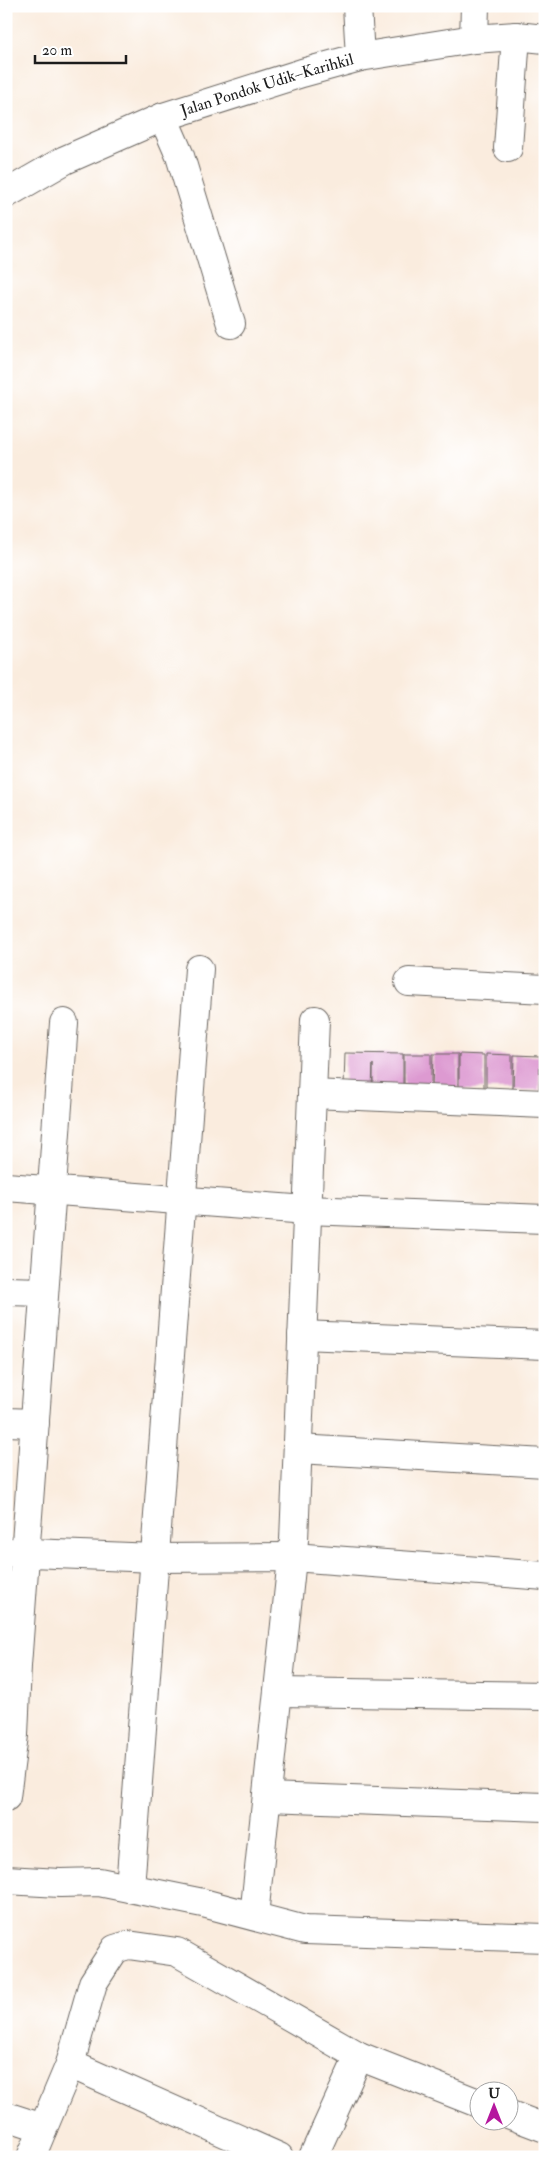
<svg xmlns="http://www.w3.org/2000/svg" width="551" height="2163" font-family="'IM FELL Double Pica',serif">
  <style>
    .building { fill: #dd9ad1 }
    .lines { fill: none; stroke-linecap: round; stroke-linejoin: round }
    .minor-casing { stroke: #6a6560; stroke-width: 30 }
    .tertiary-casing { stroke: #6a6560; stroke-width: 30 }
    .minor { stroke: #fff; stroke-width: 28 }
    .tertiary { stroke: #fff; stroke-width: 28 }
    .labels { text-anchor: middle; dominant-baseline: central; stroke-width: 5; stroke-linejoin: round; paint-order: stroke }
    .street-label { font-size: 16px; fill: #1c1c1c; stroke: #fff }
  </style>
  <rect width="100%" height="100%" fill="#fff"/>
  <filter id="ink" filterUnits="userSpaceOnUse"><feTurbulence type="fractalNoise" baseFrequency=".02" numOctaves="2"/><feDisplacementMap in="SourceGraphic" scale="10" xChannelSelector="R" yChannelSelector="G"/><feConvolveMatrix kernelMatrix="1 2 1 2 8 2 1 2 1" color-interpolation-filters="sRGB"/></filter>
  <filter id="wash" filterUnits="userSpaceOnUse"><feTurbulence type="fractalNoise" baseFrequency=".0096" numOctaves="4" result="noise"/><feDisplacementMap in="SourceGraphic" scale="20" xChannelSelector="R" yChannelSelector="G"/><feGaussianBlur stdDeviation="1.12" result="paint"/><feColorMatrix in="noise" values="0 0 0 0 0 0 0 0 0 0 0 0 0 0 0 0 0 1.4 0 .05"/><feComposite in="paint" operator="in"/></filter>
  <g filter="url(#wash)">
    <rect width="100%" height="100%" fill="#faecde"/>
    <g id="blocks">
      <!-- building -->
      <g class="building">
        <path d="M345,1053L403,1054V1088L373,1087V1064L372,1087L344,1086Z"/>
        <path d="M404,1054H431V1089L404,1088Z"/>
        <path d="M433,1054H458V1089H432Z"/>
        <path d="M459,1054L484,1055V1089H459Z"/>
        <path d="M486,1054L512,1055V1089H486Z"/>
        <path d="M514,1055L540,1056L539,1090H513Z"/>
        <path d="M542,1056H545V1091H541Z"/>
      </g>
    </g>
  </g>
  <g filter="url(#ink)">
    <use href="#blocks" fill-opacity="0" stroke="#6a6560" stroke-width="1"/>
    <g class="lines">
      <defs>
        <g id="minor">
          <path d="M357,6L360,57"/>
          <path d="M474,39L475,6"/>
          <path d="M163,117L180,156L231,324"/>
          <path d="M508,148L516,36"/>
          <path d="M409,982L545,989"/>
          <path d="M312,1094L545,1104"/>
          <path d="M6,1187L307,1210L545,1219"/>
          <path d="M6,1291L44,1292"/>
          <path d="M302,1335L545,1345"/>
          <path d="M6,1422L35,1423"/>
          <path d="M298,1449L545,1463"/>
          <path d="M6,1552L155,1558L293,1557L545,1576"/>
          <path d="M278,1692L545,1696"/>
          <path d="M6,1797L14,1735L17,1666L64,1023"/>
          <path d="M267,1797L545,1807"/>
          <path d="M6,1880L60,1883L99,1882L203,1903L305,1930L545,1938"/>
          <path d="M130,1888L199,969"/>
          <path d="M254,1916L294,1540L315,1020"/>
          <path d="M70,2064L279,2157"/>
          <path d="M508,2114L545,2128"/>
          <path d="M6,2116L43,2128"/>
          <path d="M31,2157L70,2064L93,1983L115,1949L128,1945L177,1952L359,2056L478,2103"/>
          <path d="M313,2157L359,2056"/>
        </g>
        <g id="tertiary">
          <path id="s1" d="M6,194L65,160L163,117L302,73L360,57L474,39L516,36L545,39"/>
        </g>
      </defs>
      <!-- minor casing -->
      <use href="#minor" class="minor-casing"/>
      <!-- tertiary casing -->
      <use href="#tertiary" class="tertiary-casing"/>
      <!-- minor -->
      <use href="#minor" class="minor"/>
      <!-- tertiary -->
      <use href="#tertiary" class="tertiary"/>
    </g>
  </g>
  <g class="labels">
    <!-- street labels -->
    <g class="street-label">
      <text stroke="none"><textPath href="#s1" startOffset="284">Jalan Pondok Udik–Karihkil</textPath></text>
    </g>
  </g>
  <!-- margin -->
  <rect width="551" height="2163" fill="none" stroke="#fff" stroke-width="25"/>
  <!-- north arrow -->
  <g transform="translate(494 2106)"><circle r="24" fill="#ffffff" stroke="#a4a4a4"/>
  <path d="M0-4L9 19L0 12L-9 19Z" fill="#b5179e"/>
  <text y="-8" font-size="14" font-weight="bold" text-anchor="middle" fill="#1c1c1c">U</text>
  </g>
  <!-- scale -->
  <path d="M35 55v8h91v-8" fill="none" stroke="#1c1c1c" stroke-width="2.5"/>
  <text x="42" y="55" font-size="15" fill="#1c1c1c" stroke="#ffffff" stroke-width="4" paint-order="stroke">20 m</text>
</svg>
